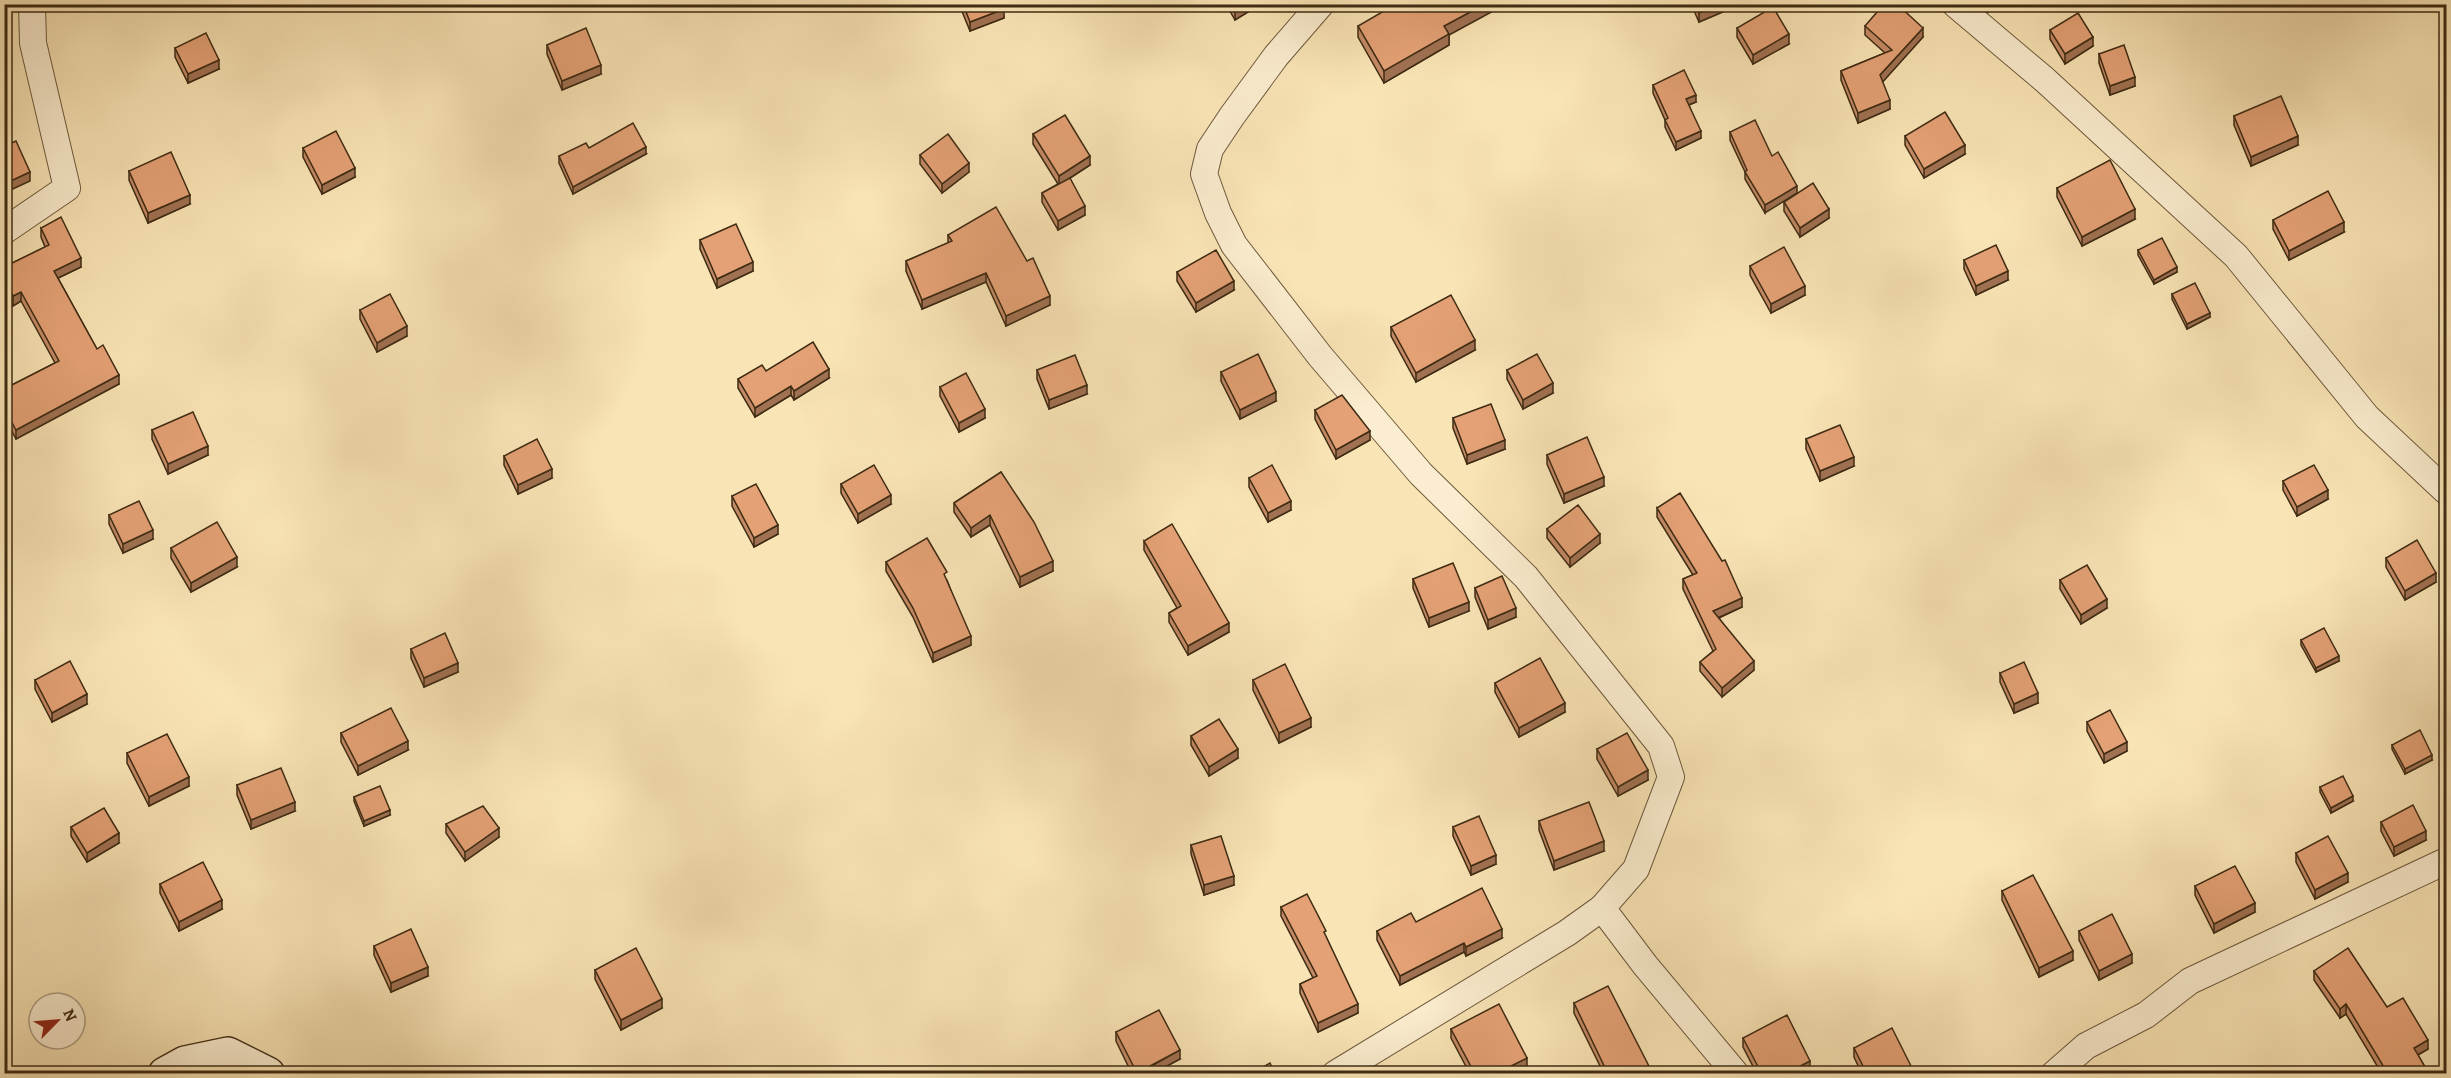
<svg xmlns="http://www.w3.org/2000/svg" width="2451" height="1078" font-family="Alegreya,serif">
  <style>
    .lines { fill: none; stroke-linecap: round; stroke-linejoin: round }
    .street-casing { stroke: #6d593c; stroke-width: 28 }
    .secondary-casing { stroke: #3e2b13; stroke-width: 36 }
    .street { stroke: #fbedcf; stroke-width: 26 }
    .secondary { stroke: #fbedcf; stroke-width: 33 }
    .wall { fill: #c48a65; stroke: #3e2b13; stroke-width: 1.5 }
    .shaded-wall { fill: #a07152; stroke: #3e2b13; stroke-width: 1.5 }
    .building { fill: #e4a175; stroke: #3e2b13; stroke-width: 1.5 }
  </style>
  <rect width="100%" height="100%" fill="#f9e4b5"/>
  <filter id="stains"><feTurbulence type="fractalNoise" baseFrequency=".00333" numOctaves="4"/><feColorMatrix values="0 0 0 0 .2 0 0 0 0 .09 0 0 0 0 .02 0 0 0 .5 -.17"/></filter>
  <radialGradient id="worn" r=".72"><stop offset=".6" stop-color="#630" stop-opacity="0"/><stop offset="1" stop-color="#630" stop-opacity=".3"/></radialGradient>
  <g class="lines">
    <defs>
      <g id="street">
        <path d="M1321,4L1276,56L1232,116L1210,149L1204,174L1218,213L1234,245L1320,356L1421,474L1526,577L1661,746L1671,777L1636,869L1602,908L1567,933L1335,1074"/>
        <path d="M1955,4L2045,80L2236,256L2367,417L2446,491"/>
        <path d="M4,231L67,188L33,43L32,4"/>
        <path d="M1602,908L1645,965L1736,1074"/>
        <path d="M2054,1074L2086,1046L2146,1015L2190,981L2446,861"/>
      </g>
      <path id="secondary" d="M165,1074L185,1063L228,1054L268,1074"/>
    </defs>
    <!-- street casing -->
    <use href="#street" class="street-casing"/>
    <!-- secondary casing -->
    <use href="#secondary" class="secondary-casing"/>
    <!-- street -->
    <use href="#street" class="street"/>
    <!-- secondary -->
    <use href="#secondary" class="secondary"/>
  </g>
  <!-- wall -->
  <g class="wall">
    <path d="M959,4H1002L1004,18L970,31Z"/>
    <path d="M1226,4H1261L1235,20Z"/>
    <path d="M1691,4H1732V8L1699,22Z"/>
    <path d="M1979,4H1997L1988,12Z"/>
    <path d="M1358,26L1449,35V45L1384,83L1358,37Z"/>
    <path d="M1865,26L1923,37L1882,82L1890,109L1858,123L1841,80V71L1885,53L1865,35Z"/>
    <path d="M1737,28L1789,44L1753,64L1737,37Z"/>
    <path d="M2050,30L2093,46L2065,64L2050,39Z"/>
    <path d="M547,45L601,74L562,90L547,54Z"/>
    <path d="M175,48L219,69L188,83L175,57Z"/>
    <path d="M2099,54L2135,86L2110,95L2099,63Z"/>
    <path d="M1653,85L1696,102L1689,105L1701,138L1676,150L1665,127V120L1653,93Z"/>
    <path d="M2234,116L2298,145L2251,166L2234,125Z"/>
    <path d="M1730,132L1772,156L1765,213L1745,179V172L1730,140Z"/>
    <path d="M1033,134L1090,165L1070,178L1085,215L1058,230L1042,202V193L1058,184L1033,144Z"/>
    <path d="M1905,136L1965,154L1924,178L1905,145Z"/>
    <path d="M303,148L355,177L322,194L303,157Z"/>
    <path d="M589,148L646,154L573,194L559,163V156Z"/>
    <path d="M920,155L969,172L942,193L920,164Z"/>
    <path d="M129,171L190,204L148,223L129,180Z"/>
    <path d="M2057,188L2135,219L2082,246L2057,197Z"/>
    <path d="M1784,202L1829,218L1800,237L1784,211Z"/>
    <path d="M2273,220L2344,232L2289,260L2273,229Z"/>
    <path d="M41,228L81,267L58,278L97,349L119,384L16,439L4,417V389L55,363L21,301L13,306L4,290V267L45,247L41,237Z"/>
    <path d="M948,235L1027,261L1050,305L1006,326L986,282L922,309L906,271V261L948,243Z"/>
    <path d="M700,240L753,271L717,288L700,249Z"/>
    <path d="M2138,250L2177,272L2154,284L2138,255Z"/>
    <path d="M1964,260L2008,280L1976,295L1964,269Z"/>
    <path d="M1750,266L1805,295L1771,313L1750,275Z"/>
    <path d="M1177,272L1234,290L1196,312L1177,281Z"/>
    <path d="M2172,294L2210,317L2187,329L2172,299Z"/>
    <path d="M360,310L407,336L377,352L360,319Z"/>
    <path d="M1391,327L1475,350L1416,382L1391,336Z"/>
    <path d="M1037,370L1087,394L1049,409L1037,379Z"/>
    <path d="M1507,370L1553,393L1523,409L1507,379Z"/>
    <path d="M766,371L829,378L794,400L791,395L755,417L738,388V379Z"/>
    <path d="M1221,372L1276,401L1240,419L1221,381Z"/>
    <path d="M940,387L985,418L959,432L940,396Z"/>
    <path d="M1315,410L1370,440L1336,459L1315,419Z"/>
    <path d="M1453,418L1505,449L1467,464L1453,428Z"/>
    <path d="M152,430L208,455L168,474L152,439Z"/>
    <path d="M1806,439L1854,466L1820,481L1806,449Z"/>
    <path d="M1547,455L1604,486L1564,503L1547,464Z"/>
    <path d="M504,456L552,478L518,494L504,465Z"/>
    <path d="M1001,472L1053,571L1020,587L990,525L971,537L954,512V503Z"/>
    <path d="M1249,478L1291,510L1268,522L1249,487Z"/>
    <path d="M2283,481L2328,499L2297,516L2283,490Z"/>
    <path d="M841,484L891,504L858,523L841,493Z"/>
    <path d="M732,496L778,534L754,547L732,506Z"/>
    <path d="M1657,508L1742,607L1719,618L1754,670L1722,697L1700,671V662L1713,651L1683,589V579L1693,575L1657,517Z"/>
    <path d="M109,515L153,539L123,553L109,524Z"/>
    <path d="M1547,529L1600,543L1570,567L1547,538Z"/>
    <path d="M1144,541L1229,632L1188,655L1169,622V613L1177,608L1144,550Z"/>
    <path d="M171,548L237,567L191,592L171,558Z"/>
    <path d="M2386,558L2436,582L2405,600L2386,567Z"/>
    <path d="M886,562L947,580L971,645L933,662L913,617L886,571Z"/>
    <path d="M1413,579L1469,611L1429,627L1413,588Z"/>
    <path d="M2060,580L2107,608L2081,624L2060,589Z"/>
    <path d="M1475,588L1516,617L1488,629L1475,597Z"/>
    <path d="M2301,640L2339,661L2316,672L2301,645Z"/>
    <path d="M411,649L458,672L424,687L411,658Z"/>
    <path d="M2000,673L2038,703L2014,713L2000,682Z"/>
    <path d="M35,680L87,704L52,722L35,689Z"/>
    <path d="M1253,680L1311,727L1279,743L1253,690Z"/>
    <path d="M1495,683L1565,712L1519,737L1495,692Z"/>
    <path d="M2087,722L2127,751L2104,763L2087,731Z"/>
    <path d="M341,733L408,750L358,775L341,742Z"/>
    <path d="M1191,736L1238,758L1209,776L1191,745Z"/>
    <path d="M2392,745L2432,760L2405,774L2392,749Z"/>
    <path d="M1597,749L1648,780L1618,796L1597,759Z"/>
    <path d="M127,753L189,786L149,806L127,763Z"/>
    <path d="M237,785L295,811L251,829L237,795Z"/>
    <path d="M2320,787L2353,801L2331,813L2320,792Z"/>
    <path d="M354,797L390,815L364,826L354,801Z"/>
    <path d="M1539,821L1604,851L1554,870L1539,830Z"/>
    <path d="M2381,822L2426,840L2394,856L2381,831Z"/>
    <path d="M446,824L499,837L465,861L446,833Z"/>
    <path d="M71,827L119,843L87,862L71,836Z"/>
    <path d="M1453,827L1496,864L1471,875L1453,836Z"/>
    <path d="M1191,845L1234,885L1204,895L1191,854Z"/>
    <path d="M2296,853L2348,882L2315,899L2296,862Z"/>
    <path d="M160,884L222,909L179,931L160,893Z"/>
    <path d="M2195,886L2255,912L2214,933L2195,895Z"/>
    <path d="M2002,891L2073,960L2039,977L2002,900Z"/>
    <path d="M1281,907L1326,937L1358,1013L1318,1032L1300,993V984L1313,978L1281,916Z"/>
    <path d="M1416,922L1502,938L1466,956L1464,952L1400,985L1377,940V931Z"/>
    <path d="M2079,931L2132,963L2099,980L2079,940Z"/>
    <path d="M374,946L428,976L391,992L374,955Z"/>
    <path d="M595,970L662,1008L621,1030L595,979Z"/>
    <path d="M2314,971L2387,1007L2428,1049L2418,1055L2429,1074H2382L2346,1014L2340,1018L2314,980Z"/>
    <path d="M1574,1003L1653,1074H1604L1574,1013Z"/>
    <path d="M1451,1029L1527,1067L1513,1074H1470L1451,1038Z"/>
    <path d="M1116,1032L1180,1059L1152,1074H1132L1116,1041Z"/>
    <path d="M1743,1038L1810,1070L1803,1074H1757L1743,1047Z"/>
    <path d="M1854,1048L1915,1074H1862L1854,1057Z"/>
  </g>
  <!-- shaded-wall -->
  <g class="shaded-wall">
    <path d="M1246,4H1261L1235,20V11Z"/>
    <path d="M1485,4H1506L1449,35V45L1384,83V71L1444,26Z"/>
    <path d="M1719,4H1732V8L1699,22V13Z"/>
    <path d="M1988,4H1997L1988,12Z"/>
    <path d="M1004,9V18L970,31V22Z"/>
    <path d="M1923,28V37L1880,85V75Z"/>
    <path d="M1789,34V44L1753,64V55Z"/>
    <path d="M2093,37V46L2065,64V54Z"/>
    <path d="M219,60V69L188,83V74Z"/>
    <path d="M601,65V74L562,90V81Z"/>
    <path d="M2135,77V86L2110,95V86Z"/>
    <path d="M1696,95V102L1686,106V99Z"/>
    <path d="M1890,100V109L1858,123V113Z"/>
    <path d="M1701,131V138L1676,150V142Z"/>
    <path d="M2298,136V145L2251,166V157Z"/>
    <path d="M1965,145V154L1924,178V169Z"/>
    <path d="M646,147V154L573,194V187Z"/>
    <path d="M1090,156V165L1059,185V176Z"/>
    <path d="M969,163V172L942,193V184Z"/>
    <path d="M355,168V177L322,194V185Z"/>
    <path d="M30,172V181L4,193V184Z"/>
    <path d="M1797,186V193L1765,213V205Z"/>
    <path d="M190,195V204L148,223V213Z"/>
    <path d="M1085,206V215L1058,230V221Z"/>
    <path d="M1829,209V218L1800,237V228Z"/>
    <path d="M2135,209V219L2082,246V237Z"/>
    <path d="M2344,222V232L2289,260V251Z"/>
    <path d="M81,258V267L54,280V271Z"/>
    <path d="M753,262V271L717,288V279Z"/>
    <path d="M2177,267V272L2154,284V280Z"/>
    <path d="M2008,271V280L1976,295V286Z"/>
    <path d="M986,273V282L922,309V300Z"/>
    <path d="M1234,281V290L1196,312V303Z"/>
    <path d="M1805,286V295L1771,313V304Z"/>
    <path d="M21,292V301L13,306V296Z"/>
    <path d="M1050,296V305L1006,326V316Z"/>
    <path d="M2210,313V317L2187,329V324Z"/>
    <path d="M407,326V336L377,352V343Z"/>
    <path d="M1475,340V350L1416,382V373Z"/>
    <path d="M829,369V378L794,400V391Z"/>
    <path d="M119,375V384L16,439V430Z"/>
    <path d="M1553,383V393L1523,409V400Z"/>
    <path d="M1087,385V394L1049,409V400Z"/>
    <path d="M791,386V395L755,417V408Z"/>
    <path d="M1276,392V401L1240,419V410Z"/>
    <path d="M985,409V418L959,432V423Z"/>
    <path d="M1370,431V440L1336,459V450Z"/>
    <path d="M1505,440V449L1467,464V455Z"/>
    <path d="M208,446V455L168,474V464Z"/>
    <path d="M1854,457V466L1820,481V471Z"/>
    <path d="M552,469V478L518,494V485Z"/>
    <path d="M1604,477V486L1564,503V494Z"/>
    <path d="M2328,490V499L2297,516V507Z"/>
    <path d="M891,495V504L858,523V514Z"/>
    <path d="M1291,501V510L1268,522V513Z"/>
    <path d="M990,515V525L971,537V528Z"/>
    <path d="M778,525V534L754,547V538Z"/>
    <path d="M153,530V539L123,553V544Z"/>
    <path d="M1600,534V543L1570,567V558Z"/>
    <path d="M237,557V567L191,592V583Z"/>
    <path d="M1053,561V571L1020,587V577Z"/>
    <path d="M2436,573V582L2405,600V591Z"/>
    <path d="M1742,598V607L1713,620V611Z"/>
    <path d="M2107,599V608L2081,624V615Z"/>
    <path d="M1469,602V611L1429,627V618Z"/>
    <path d="M1516,608V617L1488,629V620Z"/>
    <path d="M1229,623V632L1188,655V646Z"/>
    <path d="M971,636V645L933,662V653Z"/>
    <path d="M2339,656V661L2316,672V668Z"/>
    <path d="M1754,661V670L1722,697V688Z"/>
    <path d="M458,663V672L424,687V678Z"/>
    <path d="M2038,693V703L2014,713V704Z"/>
    <path d="M87,694V704L52,722V713Z"/>
    <path d="M1565,703V712L1519,737V728Z"/>
    <path d="M1311,718V727L1279,743V733Z"/>
    <path d="M408,741V750L358,775V766Z"/>
    <path d="M2127,742V751L2104,763V754Z"/>
    <path d="M1238,749V758L1209,776V767Z"/>
    <path d="M2432,755V760L2405,774V769Z"/>
    <path d="M1648,770V780L1618,796V787Z"/>
    <path d="M189,777V786L149,806V797Z"/>
    <path d="M2353,796V801L2331,813V808Z"/>
    <path d="M295,802V811L251,829V820Z"/>
    <path d="M390,810V815L364,826V821Z"/>
    <path d="M499,828V837L465,861V852Z"/>
    <path d="M2426,831V840L2394,856V847Z"/>
    <path d="M119,833V843L87,862V853Z"/>
    <path d="M1604,841V851L1554,870V861Z"/>
    <path d="M1496,855V864L1471,875V866Z"/>
    <path d="M2348,873V882L2315,899V890Z"/>
    <path d="M1234,876V885L1204,895V885Z"/>
    <path d="M222,900V909L179,931V922Z"/>
    <path d="M2255,903V912L2214,933V924Z"/>
    <path d="M1502,929V938L1466,956V947Z"/>
    <path d="M1464,943V952L1400,985V976Z"/>
    <path d="M2073,951V960L2039,977V968Z"/>
    <path d="M2132,954V963L2099,980V971Z"/>
    <path d="M428,967V976L391,992V983Z"/>
    <path d="M662,999V1008L621,1030V1020Z"/>
    <path d="M1358,1004V1013L1318,1032V1023Z"/>
    <path d="M2346,1004V1014L2340,1018V1009Z"/>
    <path d="M2428,1040V1049L2414,1057V1048Z"/>
    <path d="M1180,1050V1059L1152,1074H1137Z"/>
    <path d="M1527,1058V1067L1513,1074H1495Z"/>
    <path d="M1810,1061V1070L1803,1074H1785Z"/>
  </g>
  <!-- building -->
  <g class="building">
    <path d="M963,4H1002L1004,9L970,22Z"/>
    <path d="M1232,4H1246L1235,11Z"/>
    <path d="M1396,4H1485L1444,26L1449,34L1384,71L1358,26Z"/>
    <path d="M1695,4H1719L1699,13Z"/>
    <path d="M1884,4H1897L1923,28L1880,75L1890,100L1858,113L1841,71L1892,50L1865,26Z"/>
    <path d="M1773,7L1789,34L1753,55L1737,28Z"/>
    <path d="M2078,13L2093,37L2065,54L2050,30Z"/>
    <path d="M586,28L601,65L562,81L547,45Z"/>
    <path d="M206,33L219,60L188,74L175,48Z"/>
    <path d="M2124,45L2135,77L2110,86L2099,54Z"/>
    <path d="M1684,70L1696,95L1686,99L1701,131L1676,142L1665,120L1668,118L1653,85Z"/>
    <path d="M2281,96L2298,136L2251,157L2234,116Z"/>
    <path d="M1945,112L1965,145L1924,169L1905,136Z"/>
    <path d="M1065,115L1090,156L1059,176L1033,134Z"/>
    <path d="M1755,120L1772,156L1778,152L1797,186L1765,205L1745,172L1747,170L1730,132Z"/>
    <path d="M633,123L646,147L573,187L559,156L586,143L589,148Z"/>
    <path d="M336,131L355,168L322,185L303,148Z"/>
    <path d="M948,134L969,163L942,184L920,155Z"/>
    <path d="M16,141L30,172L4,184V146Z"/>
    <path d="M171,152L190,195L148,213L129,171Z"/>
    <path d="M2110,160L2135,209L2082,237L2057,188Z"/>
    <path d="M1070,178L1085,206L1058,221L1042,193Z"/>
    <path d="M1813,183L1829,209L1800,228L1784,202Z"/>
    <path d="M2328,191L2344,222L2289,251L2273,220Z"/>
    <path d="M996,207L1027,261L1033,258L1050,296L1006,316L986,273L922,300L906,261L952,241L948,235Z"/>
    <path d="M61,217L81,258L54,271L97,349L103,345L119,375L16,430L4,408V389L59,361L21,292L13,296L4,281V267L49,245L41,228Z"/>
    <path d="M736,224L753,262L717,279L700,240Z"/>
    <path d="M2162,238L2177,267L2154,280L2138,250Z"/>
    <path d="M1996,245L2008,271L1976,286L1964,260Z"/>
    <path d="M1784,247L1805,286L1771,304L1750,266Z"/>
    <path d="M1216,250L1234,281L1196,303L1177,272Z"/>
    <path d="M2195,283L2210,313L2187,324L2172,294Z"/>
    <path d="M390,294L407,326L377,343L360,310Z"/>
    <path d="M1451,295L1475,340L1416,373L1391,327Z"/>
    <path d="M813,342L829,369L794,391L791,386L755,408L738,379L762,365L766,371Z"/>
    <path d="M1258,354L1276,392L1240,410L1221,372Z"/>
    <path d="M1537,354L1553,383L1523,400L1507,370Z"/>
    <path d="M1075,355L1087,385L1049,400L1037,370Z"/>
    <path d="M966,373L985,409L959,423L940,387Z"/>
    <path d="M1342,395L1370,431L1336,450L1315,410Z"/>
    <path d="M1491,404L1505,440L1467,455L1453,418Z"/>
    <path d="M193,412L208,446L168,464L152,430Z"/>
    <path d="M1840,425L1854,457L1820,471L1806,439Z"/>
    <path d="M1587,437L1604,477L1564,494L1547,455Z"/>
    <path d="M537,439L552,469L518,485L504,456Z"/>
    <path d="M874,465L891,495L858,514L841,484Z"/>
    <path d="M1272,465L1291,501L1268,513L1249,478Z"/>
    <path d="M2314,465L2328,490L2297,507L2283,481Z"/>
    <path d="M1001,472L1034,522L1053,561L1020,577L990,515L971,528L954,503Z"/>
    <path d="M756,484L778,525L754,538L732,496Z"/>
    <path d="M1680,493L1722,561L1725,560L1742,598L1713,611L1754,661L1722,688L1700,662L1716,649L1683,579L1697,573L1657,508Z"/>
    <path d="M139,501L153,530L123,544L109,515Z"/>
    <path d="M1578,505L1600,534L1570,558L1547,529Z"/>
    <path d="M217,522L237,557L191,583L171,548Z"/>
    <path d="M1172,524L1229,623L1188,646L1169,613L1181,606L1144,541Z"/>
    <path d="M927,538L947,572L944,574L971,636L933,653L913,608L886,562Z"/>
    <path d="M2417,540L2436,573L2405,591L2386,558Z"/>
    <path d="M1453,563L1469,602L1429,618L1413,579Z"/>
    <path d="M2087,565L2107,599L2081,615L2060,580Z"/>
    <path d="M1502,576L1516,608L1488,620L1475,588Z"/>
    <path d="M2324,628L2339,656L2316,668L2301,640Z"/>
    <path d="M445,633L458,663L424,678L411,649Z"/>
    <path d="M1540,658L1565,703L1519,728L1495,683Z"/>
    <path d="M70,661L87,694L52,713L35,680Z"/>
    <path d="M2024,662L2038,693L2014,704L2000,673Z"/>
    <path d="M1285,664L1311,718L1279,733L1253,680Z"/>
    <path d="M391,708L408,741L358,766L341,733Z"/>
    <path d="M2110,710L2127,742L2104,754L2087,722Z"/>
    <path d="M1219,719L1238,749L1209,767L1191,736Z"/>
    <path d="M2420,730L2432,755L2405,769L2392,745Z"/>
    <path d="M1627,733L1648,770L1618,787L1597,749Z"/>
    <path d="M167,734L189,777L149,797L127,753Z"/>
    <path d="M281,768L295,802L251,820L237,785Z"/>
    <path d="M2343,776L2353,796L2331,808L2320,787Z"/>
    <path d="M380,786L390,810L364,821L354,797Z"/>
    <path d="M1589,802L1604,841L1554,861L1539,821Z"/>
    <path d="M2413,805L2426,831L2394,847L2381,822Z"/>
    <path d="M483,806L499,828L465,852L446,824Z"/>
    <path d="M104,808L119,833L87,853L71,827Z"/>
    <path d="M1479,816L1496,855L1471,866L1453,827Z"/>
    <path d="M1221,836L1234,876L1204,885L1191,845Z"/>
    <path d="M2328,836L2348,873L2315,890L2296,853Z"/>
    <path d="M203,862L222,900L179,922L160,884Z"/>
    <path d="M2235,866L2255,903L2214,924L2195,886Z"/>
    <path d="M2033,875L2073,951L2039,968L2002,891Z"/>
    <path d="M1482,888L1502,929L1466,947L1464,943L1400,976L1377,931L1411,913L1416,922Z"/>
    <path d="M1307,894L1326,931L1324,932L1358,1004L1318,1023L1300,984L1317,976L1281,907Z"/>
    <path d="M2112,914L2132,954L2099,971L2079,931Z"/>
    <path d="M411,929L428,967L391,983L374,946Z"/>
    <path d="M636,948L662,999L621,1020L595,970Z"/>
    <path d="M2348,948L2387,1007L2403,998L2428,1040L2414,1048L2429,1074H2388L2346,1004L2340,1009L2314,971Z"/>
    <path d="M1608,986L1653,1074H1608L1574,1003Z"/>
    <path d="M1499,1004L1527,1058L1495,1074H1475L1451,1029Z"/>
    <path d="M1159,1010L1180,1050L1137,1073L1116,1032Z"/>
    <path d="M1787,1015L1810,1061L1785,1074H1762L1743,1038Z"/>
    <path d="M1892,1028L1915,1074H1867L1854,1048Z"/>
    <path d="M1270,1063L1275,1074H1251Z"/>
  </g>
  <!-- margin -->
  <rect width="2451" height="1078" fill="none" stroke="#f9e4b5" stroke-width="24"/>
  <rect x="6" y="6" width="2439" height="1066" fill="none" stroke="#3e2b13" stroke-width="3"/>
  <rect x="12" y="12" width="2427" height="1054" fill="none" stroke="#3e2b13" stroke-width="1.5"/>
  <!-- north arrow -->
  <g transform="translate(57 1021) rotate(65)"><circle r="28" fill="#fbedcf" stroke="#af9f84" stroke-width="1.5"/>
  <path d="M0-4.5L10 22L0 15L-10 22Z" fill="#8f2418"/>
  <text y="-9" font-size="16" font-weight="bold" text-anchor="middle" fill="#3e2b13">N</text>
  </g>
  <rect width="100%" height="100%" filter="url(#stains)"/>
  <rect width="100%" height="100%" fill="url(#worn)"/>
</svg>
